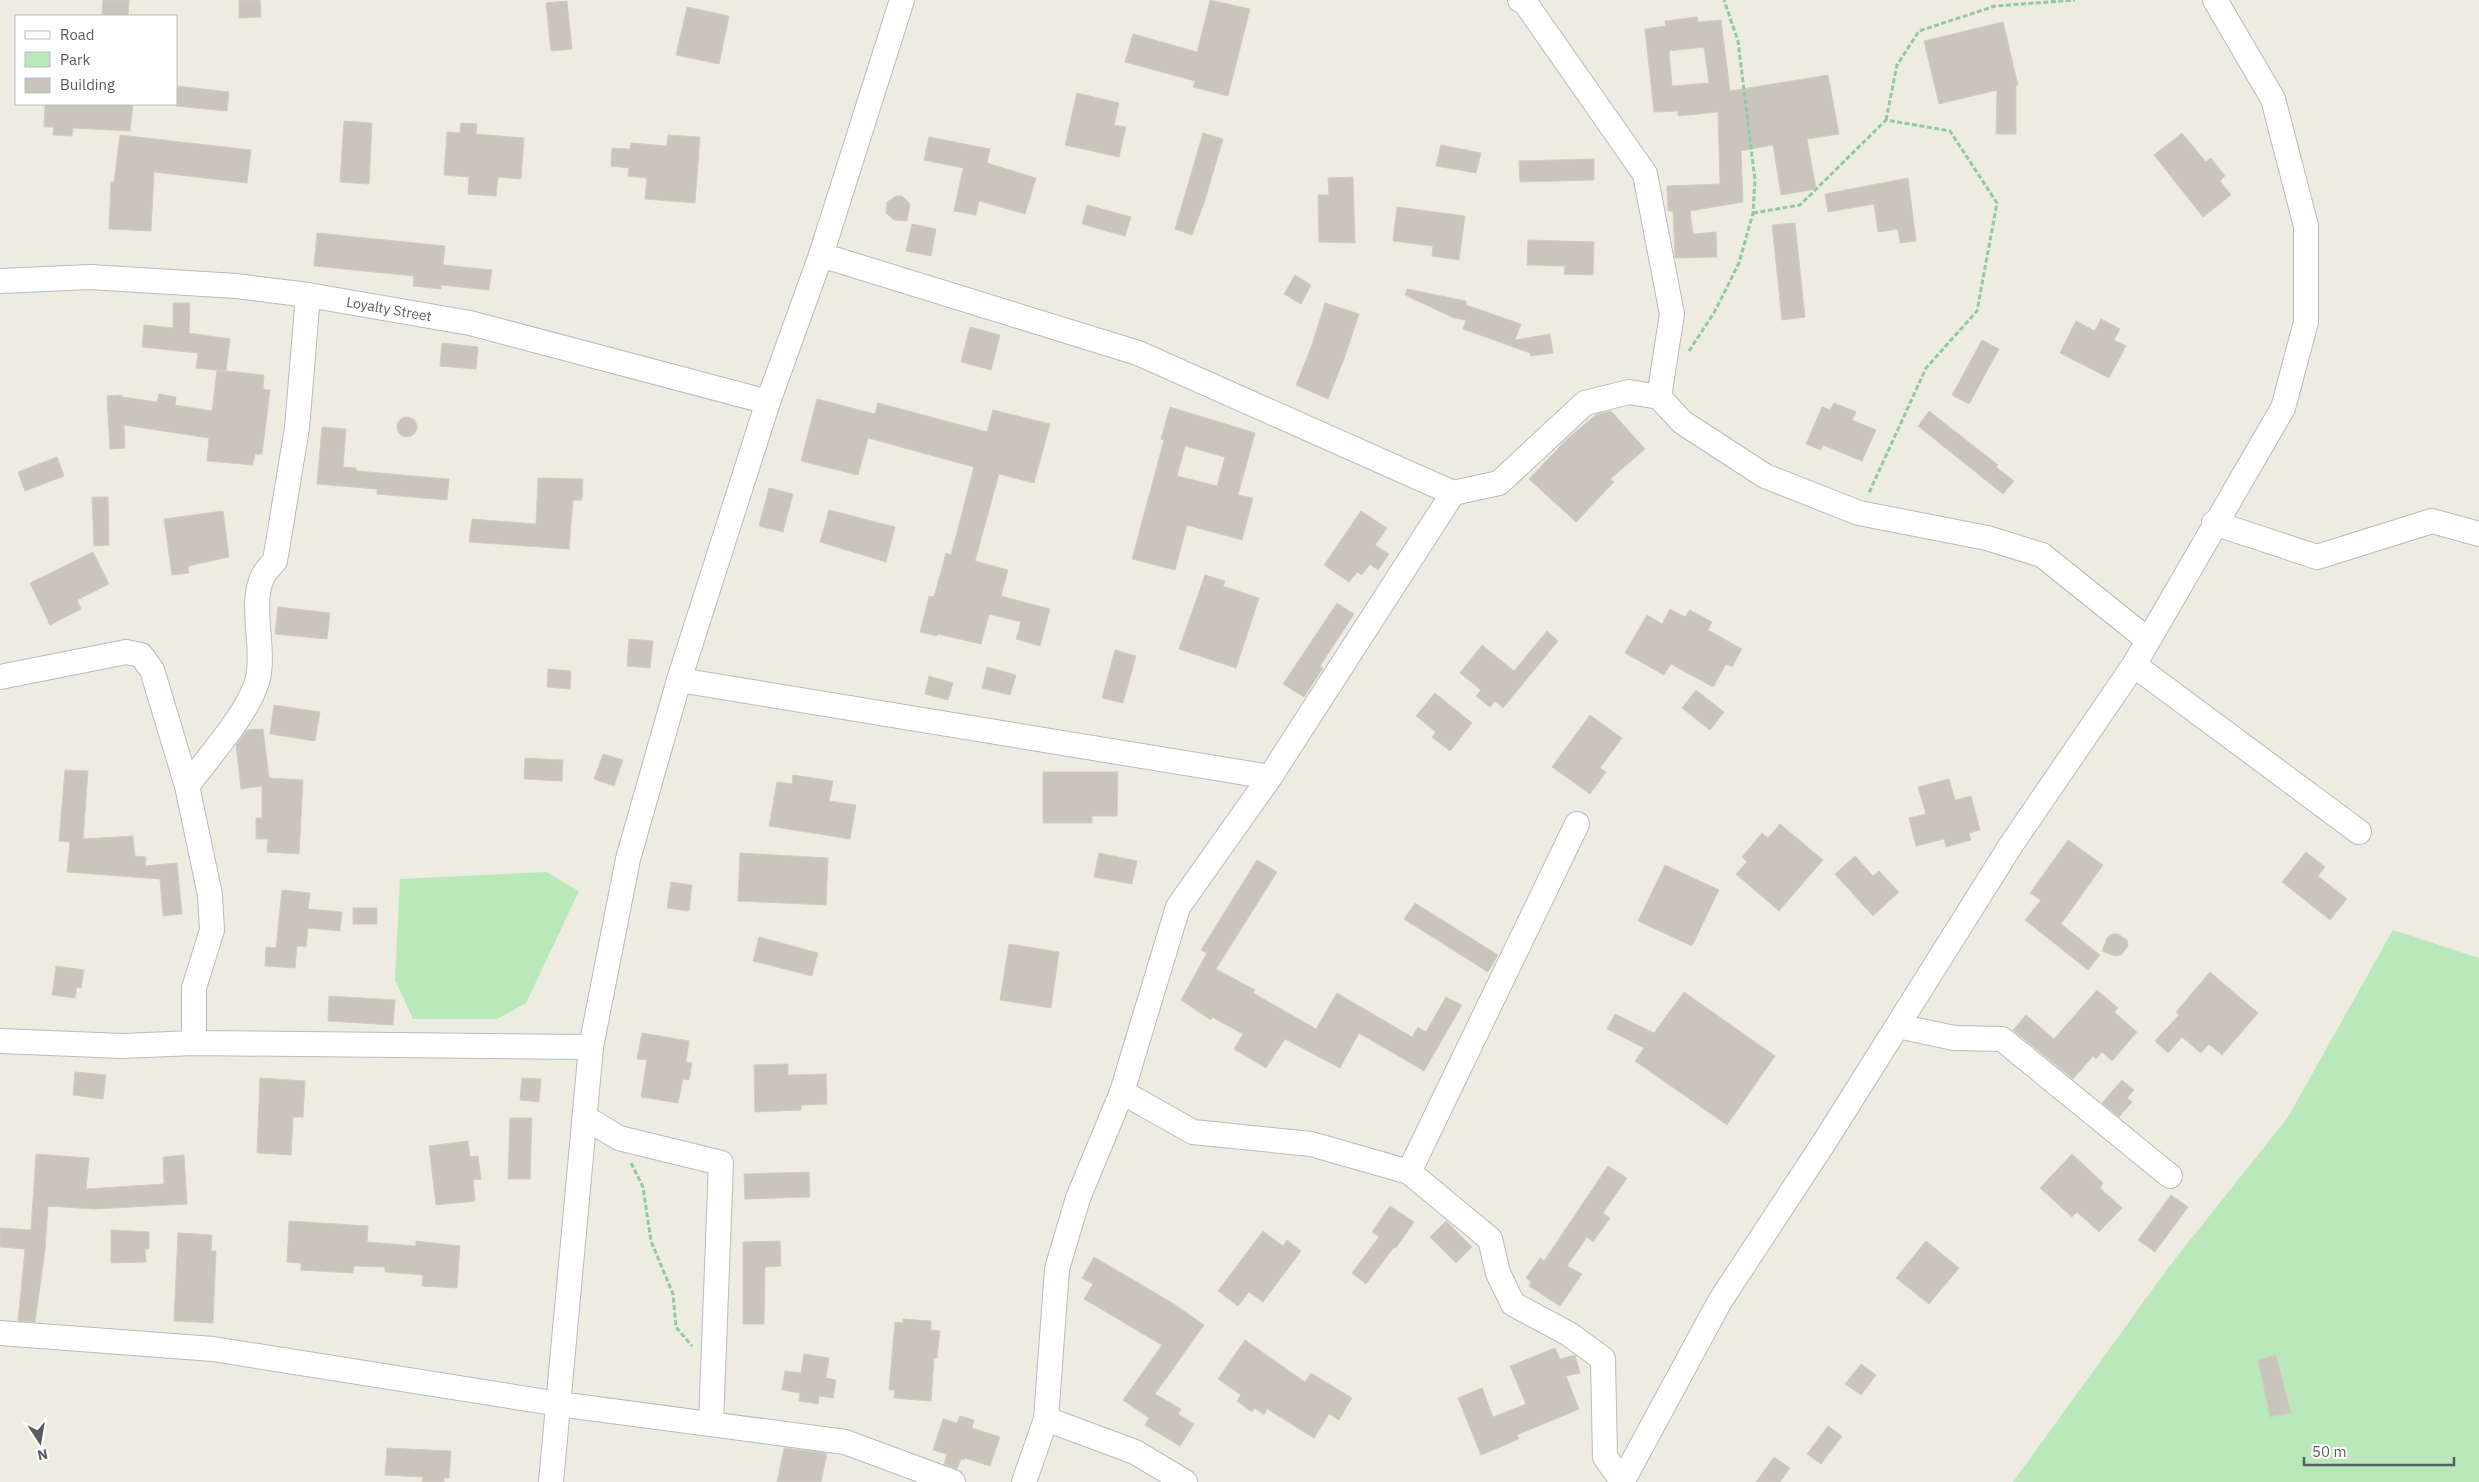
<svg xmlns="http://www.w3.org/2000/svg" width="2479" height="1482" font-family="'IBM Plex Sans',sans-serif">
  <style>
    .green { fill: #b9e8bb }
    .building { fill: #c9c5bd; stroke: #d3cdbe; fill-rule: evenodd }
    .lines { fill: none; stroke-linecap: round; stroke-linejoin: round }
    .minor-casing { stroke: #b8bbc1; stroke-width: 26 }
    .path { stroke: #92c9a4; stroke-width: 3; stroke-dasharray: 5 2.5; stroke-linecap: butt }
    .minor { stroke: #fff; stroke-width: 24 }
    .labels { text-anchor: middle; dominant-baseline: central; stroke-width: 4; stroke-linejoin: round; paint-order: stroke }
    .street-label { font-size: 14px; fill: #595d63; stroke: #fff }
  </style>
  <rect width="100%" height="100%" fill="#eeebe0"/>
  <!-- green -->
  <g class="green">
    <path d="M546,872L579,891L526,1003L497,1019H413L395,980L400,879Z"/>
    <path d="M2393,930L2479,958V1482H2013L2168,1268L2288,1117Z"/>
  </g>
  <!-- building -->
  <g class="building">
    <path d="M103,0H129L128,16H102Z"/>
    <path d="M239,0H260L261,17L239,18Z"/>
    <path d="M1210,0L1250,9L1228,96L1193,87L1195,81L1125,62L1133,34L1197,52Z"/>
    <path d="M567,1L572,49L551,51L546,3Z"/>
    <path d="M687,7L729,16L719,64L676,55Z"/>
    <path d="M1697,17L1698,22L1721,20L1730,91L1828,75L1839,134L1807,139L1816,189L1781,195L1773,145L1741,151L1743,202L1690,211L1693,234L1716,232L1717,257L1675,258L1673,211H1668L1667,186L1720,184L1718,112L1678,116V111L1654,112L1645,29L1666,26L1665,21ZM1704,47L1709,83L1672,86L1669,51Z"/>
    <path d="M2003,22L2018,85H2016V134H1996L1997,90L1939,104L1924,41Z"/>
    <path d="M176,86L229,92L227,111L176,106Z"/>
    <path d="M1077,93L1119,103L1114,125L1126,127L1119,157L1065,145Z"/>
    <path d="M45,104H133L130,131L73,128L72,136L53,135L54,127H44Z"/>
    <path d="M344,121L372,123L369,184L340,182Z"/>
    <path d="M461,123L477,124L476,134L524,138L521,179L498,177L496,196L468,194L469,177L444,175L447,132L460,133Z"/>
    <path d="M1203,133L1223,139L1204,203L1192,235L1175,229Z"/>
    <path d="M2182,133L2206,162L2211,158L2225,176L2220,181L2231,195L2203,217L2154,155Z"/>
    <path d="M120,135L251,150L247,183L154,172L151,231L109,229L111,182H114Z"/>
    <path d="M668,135L700,137L695,203L645,199L647,178L628,176L629,168L611,166L612,148L630,149L631,143L667,146Z"/>
    <path d="M929,137L990,149L987,163L1036,178L1025,214L979,201L976,215L954,211L963,168L924,160Z"/>
    <path d="M1441,145L1481,153L1476,173L1436,166Z"/>
    <path d="M1594,159V180L1520,182L1519,161Z"/>
    <path d="M1353,177L1355,243L1319,242L1318,195H1329L1328,178Z"/>
    <path d="M1908,178L1916,241L1900,243L1898,229L1878,232L1874,204L1828,212L1825,194Z"/>
    <path d="M896,196H902L910,204L907,221L894,220L886,213L887,202Z"/>
    <path d="M1087,205L1131,217L1125,236L1082,224Z"/>
    <path d="M1397,207L1465,216L1459,260L1432,256L1433,246L1393,241Z"/>
    <path d="M1795,223L1805,317L1782,320L1772,225Z"/>
    <path d="M912,224L936,229L931,256L906,251Z"/>
    <path d="M317,233L445,246L443,265L492,270L489,290L441,285V289L413,286L414,276L314,266Z"/>
    <path d="M1528,240L1594,242L1593,275L1564,274L1565,266L1527,265Z"/>
    <path d="M1295,275L1311,285L1301,304L1284,294Z"/>
    <path d="M1407,289L1466,301V305L1521,324L1515,340L1550,334L1553,353L1531,356L1530,353L1463,329L1466,320L1454,318L1405,295Z"/>
    <path d="M173,303H190L189,333L230,339L226,371L196,368L198,353L142,347L144,325L173,328Z"/>
    <path d="M1325,303L1359,314L1344,359L1328,399L1296,385L1312,345Z"/>
    <path d="M2101,319L2120,329L2114,340L2126,346L2109,378L2060,353L2076,321L2095,331Z"/>
    <path d="M970,327L1000,335L991,370L961,362Z"/>
    <path d="M1982,340L1999,349L1969,404L1952,395Z"/>
    <path d="M442,343L478,347L476,369L440,366Z"/>
    <path d="M217,370L264,375L263,389L270,390L262,454H255L253,465L207,461L209,438L124,425L125,448L110,449L107,396L122,395V397L157,402L159,394L176,397L175,405L212,411Z"/>
    <path d="M817,399L875,414L878,403L987,432L993,410L1050,424L1034,483L999,474L975,561L1008,570L1001,596L1050,609L1040,646L1016,639L1021,622L989,614L981,644L938,634L937,636L920,632L929,596L934,597L946,553L951,555L974,467L868,438L858,475L801,461Z"/>
    <path d="M1834,403L1856,412L1852,420L1876,430L1862,461L1823,445L1821,450L1806,444L1822,407L1830,410Z"/>
    <path d="M1170,407L1255,433L1238,495L1253,498L1242,540L1187,525L1175,570L1132,559L1164,440L1161,439ZM1185,446L1225,457L1217,486L1177,476Z"/>
    <path d="M1611,411L1645,449L1610,479L1614,482L1576,522L1529,479L1567,439L1597,414Z"/>
    <path d="M1929,411L1998,465L1996,467L2014,481L2003,494L1918,426Z"/>
    <circle cx="407" cy="427" r="10"/>
    <path d="M322,427L346,429L343,467L356,468V471L449,479L447,500L377,494V489L317,484Z"/>
    <path d="M57,457L64,476L25,491L18,472Z"/>
    <path d="M538,478L583,479L582,500H573L569,549L469,542L472,519L536,524Z"/>
    <path d="M769,488L793,494L783,532L759,526Z"/>
    <path d="M92,497H108L109,545L94,546Z"/>
    <path d="M829,510L895,527L886,562L820,542Z"/>
    <path d="M223,511L229,557L188,566L189,573L172,575L164,519Z"/>
    <path d="M1361,511L1387,528L1375,545L1389,554L1378,570L1370,564L1362,575L1357,572L1349,582L1324,565Z"/>
    <path d="M93,552L109,584L77,600L81,609L50,625L30,583Z"/>
    <path d="M1205,575L1225,581L1223,586L1259,598L1236,668L1179,649Z"/>
    <path d="M1337,603L1354,614L1320,666L1323,668L1304,697L1283,684Z"/>
    <path d="M278,607L330,613L327,639L275,634Z"/>
    <path d="M1670,609L1685,617L1690,610L1712,622L1708,630L1742,649L1732,667L1726,664L1713,687L1671,664L1664,675L1625,653L1647,615L1662,624Z"/>
    <path d="M1547,631L1558,641L1503,708L1495,701L1490,707L1476,696L1481,690L1460,673L1482,645L1514,671Z"/>
    <path d="M629,639L653,641L650,668L627,666Z"/>
    <path d="M1115,650L1136,656L1123,703L1102,698Z"/>
    <path d="M987,667L1016,675L1010,695L982,688Z"/>
    <path d="M548,669L571,671L570,689L547,687Z"/>
    <path d="M929,676L953,683L948,700L925,694Z"/>
    <path d="M1696,690L1724,712L1710,730L1682,708Z"/>
    <path d="M1435,693L1472,723L1450,751L1432,737L1436,732L1416,716Z"/>
    <path d="M274,705L320,712L315,741L270,734Z"/>
    <path d="M1590,715L1622,738L1600,768L1606,772L1590,794L1552,767Z"/>
    <path d="M263,729L269,778L303,780L299,854L267,852L268,839H256V818H262V786L241,789L236,745L247,730Z"/>
    <path d="M603,754L623,760L614,786L594,779Z"/>
    <path d="M525,758L563,760L562,781L524,779Z"/>
    <path d="M65,770L88,771L83,839L133,836L135,856L146,857L145,866L177,863L182,914L163,916L160,879L67,872L70,842L59,841Z"/>
    <path d="M1043,772H1118L1117,816H1092V823H1043Z"/>
    <path d="M793,775L833,781L829,801L856,805L850,839L769,826L777,782L792,784Z"/>
    <path d="M1949,779L1955,800L1971,796L1980,830L1969,833L1971,840L1946,847L1944,839L1916,846L1909,818L1926,814L1918,787Z"/>
    <path d="M1780,824L1823,860L1779,911L1736,874L1747,862L1742,857L1762,833L1768,838Z"/>
    <path d="M2068,840L2103,865L2061,924L2100,955L2088,970L2025,920L2041,900L2030,893Z"/>
    <path d="M2306,852L2325,867L2318,876L2347,899L2330,920L2282,882Z"/>
    <path d="M740,853L828,858L826,905L738,901Z"/>
    <path d="M1099,853L1137,861L1132,884L1094,877Z"/>
    <path d="M1855,856L1873,876L1879,871L1899,892L1873,916L1835,874Z"/>
    <path d="M1257,860L1277,872L1216,969L1255,990L1253,993L1316,1029L1337,993L1412,1037L1418,1027L1426,1032L1446,997L1462,1005L1424,1071L1359,1033L1340,1068L1285,1039L1266,1068L1234,1049L1243,1034L1212,1017L1211,1020L1181,1000L1207,953L1201,950Z"/>
    <path d="M1665,865L1719,890L1692,946L1638,921Z"/>
    <path d="M671,882L692,885L689,911L667,908Z"/>
    <path d="M282,890L310,893L308,909L342,912L340,931L308,928L306,947L297,946L295,968L265,966L266,947L276,948Z"/>
    <path d="M1415,903L1498,955L1488,972L1404,919Z"/>
    <rect x="353" y="908" width="24" height="16"/>
    <path d="M2112,934H2118L2127,940L2128,946L2121,955L2115,956L2102,951L2107,938Z"/>
    <path d="M759,937L818,953L812,976L753,961Z"/>
    <path d="M1009,944L1059,952L1051,1008L1000,1000Z"/>
    <path d="M56,966L84,970L81,988L77,987L75,998L52,995Z"/>
    <path d="M2210,972L2258,1013L2222,1055L2209,1044L2201,1053L2182,1037L2168,1053L2155,1041L2179,1015L2176,1012Z"/>
    <path d="M2097,990L2118,1008L2114,1012L2137,1032L2112,1061L2102,1052L2096,1059L2093,1056L2073,1079L2013,1030L2026,1015L2054,1039Z"/>
    <path d="M1684,992L1775,1056L1727,1125L1635,1061L1644,1048L1607,1029L1615,1014L1654,1033Z"/>
    <path d="M329,996L395,1000L393,1025L328,1021Z"/>
    <path d="M642,1033L689,1041L686,1062L692,1063L689,1080L683,1079L678,1103L641,1097L647,1060L637,1059Z"/>
    <path d="M788,1064V1075L826,1074L827,1104L801,1105V1110L755,1112L754,1065Z"/>
    <path d="M75,1072L106,1075L103,1099L73,1095Z"/>
    <path d="M260,1078L305,1081L303,1117H293L291,1155L257,1153Z"/>
    <path d="M522,1078L541,1079L539,1102L520,1100Z"/>
    <path d="M2122,1080L2134,1090L2127,1098L2132,1102L2119,1117L2102,1103Z"/>
    <path d="M510,1118H532L530,1179H508Z"/>
    <path d="M468,1141L470,1157L478,1156L481,1179L473,1180L475,1201L436,1205L429,1146Z"/>
    <path d="M36,1154L89,1158L86,1189L164,1184L163,1157L184,1155L187,1204L94,1209L48,1206L45,1250L35,1322L18,1321L25,1249L0,1247V1228L31,1230Z"/>
    <path d="M2072,1154L2103,1183L2100,1188L2122,1208L2099,1232L2077,1212L2072,1217L2040,1188Z"/>
    <path d="M1608,1166L1627,1178L1603,1213L1610,1218L1593,1242L1587,1237L1567,1266L1582,1274L1560,1306L1529,1286L1531,1282L1526,1278L1540,1258L1544,1261Z"/>
    <path d="M809,1172L810,1197L745,1199L744,1174Z"/>
    <path d="M2171,1195L2188,1207L2155,1252L2138,1240Z"/>
    <path d="M1390,1206L1414,1222L1396,1248L1394,1247L1366,1284L1352,1273L1379,1237L1372,1232Z"/>
    <path d="M289,1221L368,1226L367,1242L416,1246V1241L460,1246L457,1288L422,1286L423,1275L385,1272V1267L354,1266L353,1273L301,1270V1263L287,1262Z"/>
    <path d="M1446,1221L1472,1247L1456,1263L1430,1237Z"/>
    <path d="M111,1230L149,1232V1249H145L146,1262L111,1263Z"/>
    <path d="M1263,1231L1283,1246L1287,1240L1301,1251L1263,1302L1249,1292L1238,1306L1218,1291Z"/>
    <path d="M178,1233L212,1235L211,1251H216L213,1323L174,1321Z"/>
    <path d="M780,1241L781,1266L765,1267L764,1324H743V1242Z"/>
    <path d="M1926,1241L1959,1268L1929,1304L1896,1278Z"/>
    <path d="M1094,1257L1174,1304L1204,1325L1155,1394L1181,1409L1178,1414L1194,1424L1180,1446L1145,1425L1149,1418L1123,1400L1162,1345L1084,1299L1093,1284L1082,1278Z"/>
    <path d="M903,1319L931,1321V1330L940,1331L937,1358H934L931,1401L894,1398L895,1390H889L895,1322L903,1323Z"/>
    <path d="M1245,1340L1305,1382L1311,1373L1352,1398L1339,1420L1329,1414L1314,1438L1267,1409L1264,1415L1255,1408L1252,1412L1237,1401L1241,1395L1218,1379Z"/>
    <path d="M1555,1348L1560,1359L1575,1355L1580,1373L1566,1376L1579,1409L1517,1435L1519,1439L1481,1455L1458,1398L1482,1388L1493,1417L1526,1404L1510,1366Z"/>
    <path d="M804,1354L829,1358L826,1378L836,1380L833,1398L819,1396L818,1404L799,1401L800,1393L782,1390L785,1371L801,1373Z"/>
    <path d="M2276,1355L2291,1413L2270,1417L2258,1360Z"/>
    <path d="M1861,1364L1876,1375L1861,1395L1845,1384Z"/>
    <path d="M960,1416L974,1420L972,1428L1000,1437L990,1466L965,1458L964,1460L961,1459L957,1469L944,1464L947,1454L933,1450L943,1419L957,1423Z"/>
    <path d="M1828,1426L1842,1436L1821,1464L1807,1454Z"/>
    <path d="M387,1448L451,1451L449,1478H444V1482H422L423,1477L385,1475Z"/>
    <path d="M784,1448L827,1453L821,1482H777Z"/>
    <path d="M1774,1457L1790,1468L1780,1482H1756Z"/>
  </g>
  <g class="lines">
    <defs>
      <g id="minor">
        <path d="M1520,0L1524,1L1645,174L1672,314L1659,397L1682,422L1765,476L1859,513L1987,538L2042,555L2148,640"/>
        <path d="M821,255L1138,353L1453,493"/>
        <path d="M0,281L90,277L236,286L308,295L470,323L768,402"/>
        <path d="M2214,523L2317,557L2432,521L2479,534"/>
        <path d="M2134,665L2359,832"/>
        <path d="M0,677L126,652L141,655L152,670L187,786L210,895L212,930L194,988V1043"/>
        <path d="M679,680L1270,777"/>
        <path d="M187,786C207,759 251,710 258,678C265,646 249,604 263,576C266,570 271,565 275,561L297,428L308,295"/>
        <path d="M1898,1026L1954,1038L2002,1039L2170,1176"/>
        <path d="M0,1041L122,1046L194,1043L591,1047"/>
        <path d="M1122,1092L1193,1132L1311,1144L1409,1172L1490,1239L1498,1273L1513,1304L1569,1334L1603,1359L1605,1457L1622,1481"/>
        <path d="M586,1118L619,1138L721,1163L711,1423"/>
        <path d="M1409,1172L1577,824"/>
        <path d="M0,1333L213,1349L559,1404L845,1442L953,1482"/>
        <path d="M1046,1419L1135,1452L1185,1482"/>
        <path d="M551,1482L591,1047L628,859L679,680L768,402L821,255L902,0"/>
        <path d="M1024,1482L1046,1419L1057,1269L1078,1198L1122,1092L1178,907L1270,777L1453,493L1499,483L1585,403L1629,392L1659,397"/>
        <path d="M1622,1482L1720,1301L1827,1138L2011,845L2134,665L2283,408L2306,322V226L2273,99L2215,0"/>
      </g>
    </defs>
    <!-- minor casing -->
    <use href="#minor" class="minor-casing"/>
    <!-- path -->
    <g class="path">
      <path d="M1886,120L1897,65L1919,31L1995,6L2075,0"/>
      <path d="M1753,213L1800,205L1886,120L1950,131L1997,203L1977,311L1926,368L1868,495"/>
      <path d="M1689,351L1714,313L1739,263L1753,213L1755,180L1738,41L1724,0"/>
      <path d="M631,1163L643,1187L651,1241L673,1294L676,1327L692,1346"/>
    </g>
    <!-- minor -->
    <use href="#minor" class="minor"/>
  </g>
  <g class="labels">
    <!-- street labels -->
    <g class="street-label">
      <text transform="translate(389 309) rotate(10)">Loyalty Street</text>
    </g>
  </g>
  <!-- legend -->
  <rect x="15" y="15" width="162" height="90" fill="#ffffff" stroke="#bdbec1"/>
  <rect x="25" y="31" width="25" height="8" fill="#ffffff" stroke="#bdbec1"/>
  <text x="60" y="40" font-size="15" fill="#595d63">Road</text>
  <rect x="25" y="52" width="25" height="15" fill="#b9e8bb" stroke="#bdbec1"/>
  <text x="60" y="65" font-size="15" fill="#595d63">Park</text>
  <rect x="25" y="78" width="25" height="15" fill="#c9c5bd" stroke="#bdbec1"/>
  <text x="60" y="90" font-size="15" fill="#595d63">Building</text>
  <!-- north arrow -->
  <g transform="translate(40 1442) rotate(168)" stroke="#ffffff" stroke-width="4" paint-order="stroke">
  <path d="M0-4L9 19L0 12L-9 19Z" fill="#595d63"/>
  <text y="-8" font-size="14" font-weight="bold" text-anchor="middle" fill="#595d63">N</text>
  </g>
  <!-- scale -->
  <path d="M2304 1457v8h150v-8" fill="none" stroke="#595d63" stroke-width="2.5"/>
  <text x="2312" y="1457" font-size="15" fill="#595d63" stroke="#ffffff" stroke-width="4" paint-order="stroke">50 m</text>
</svg>
